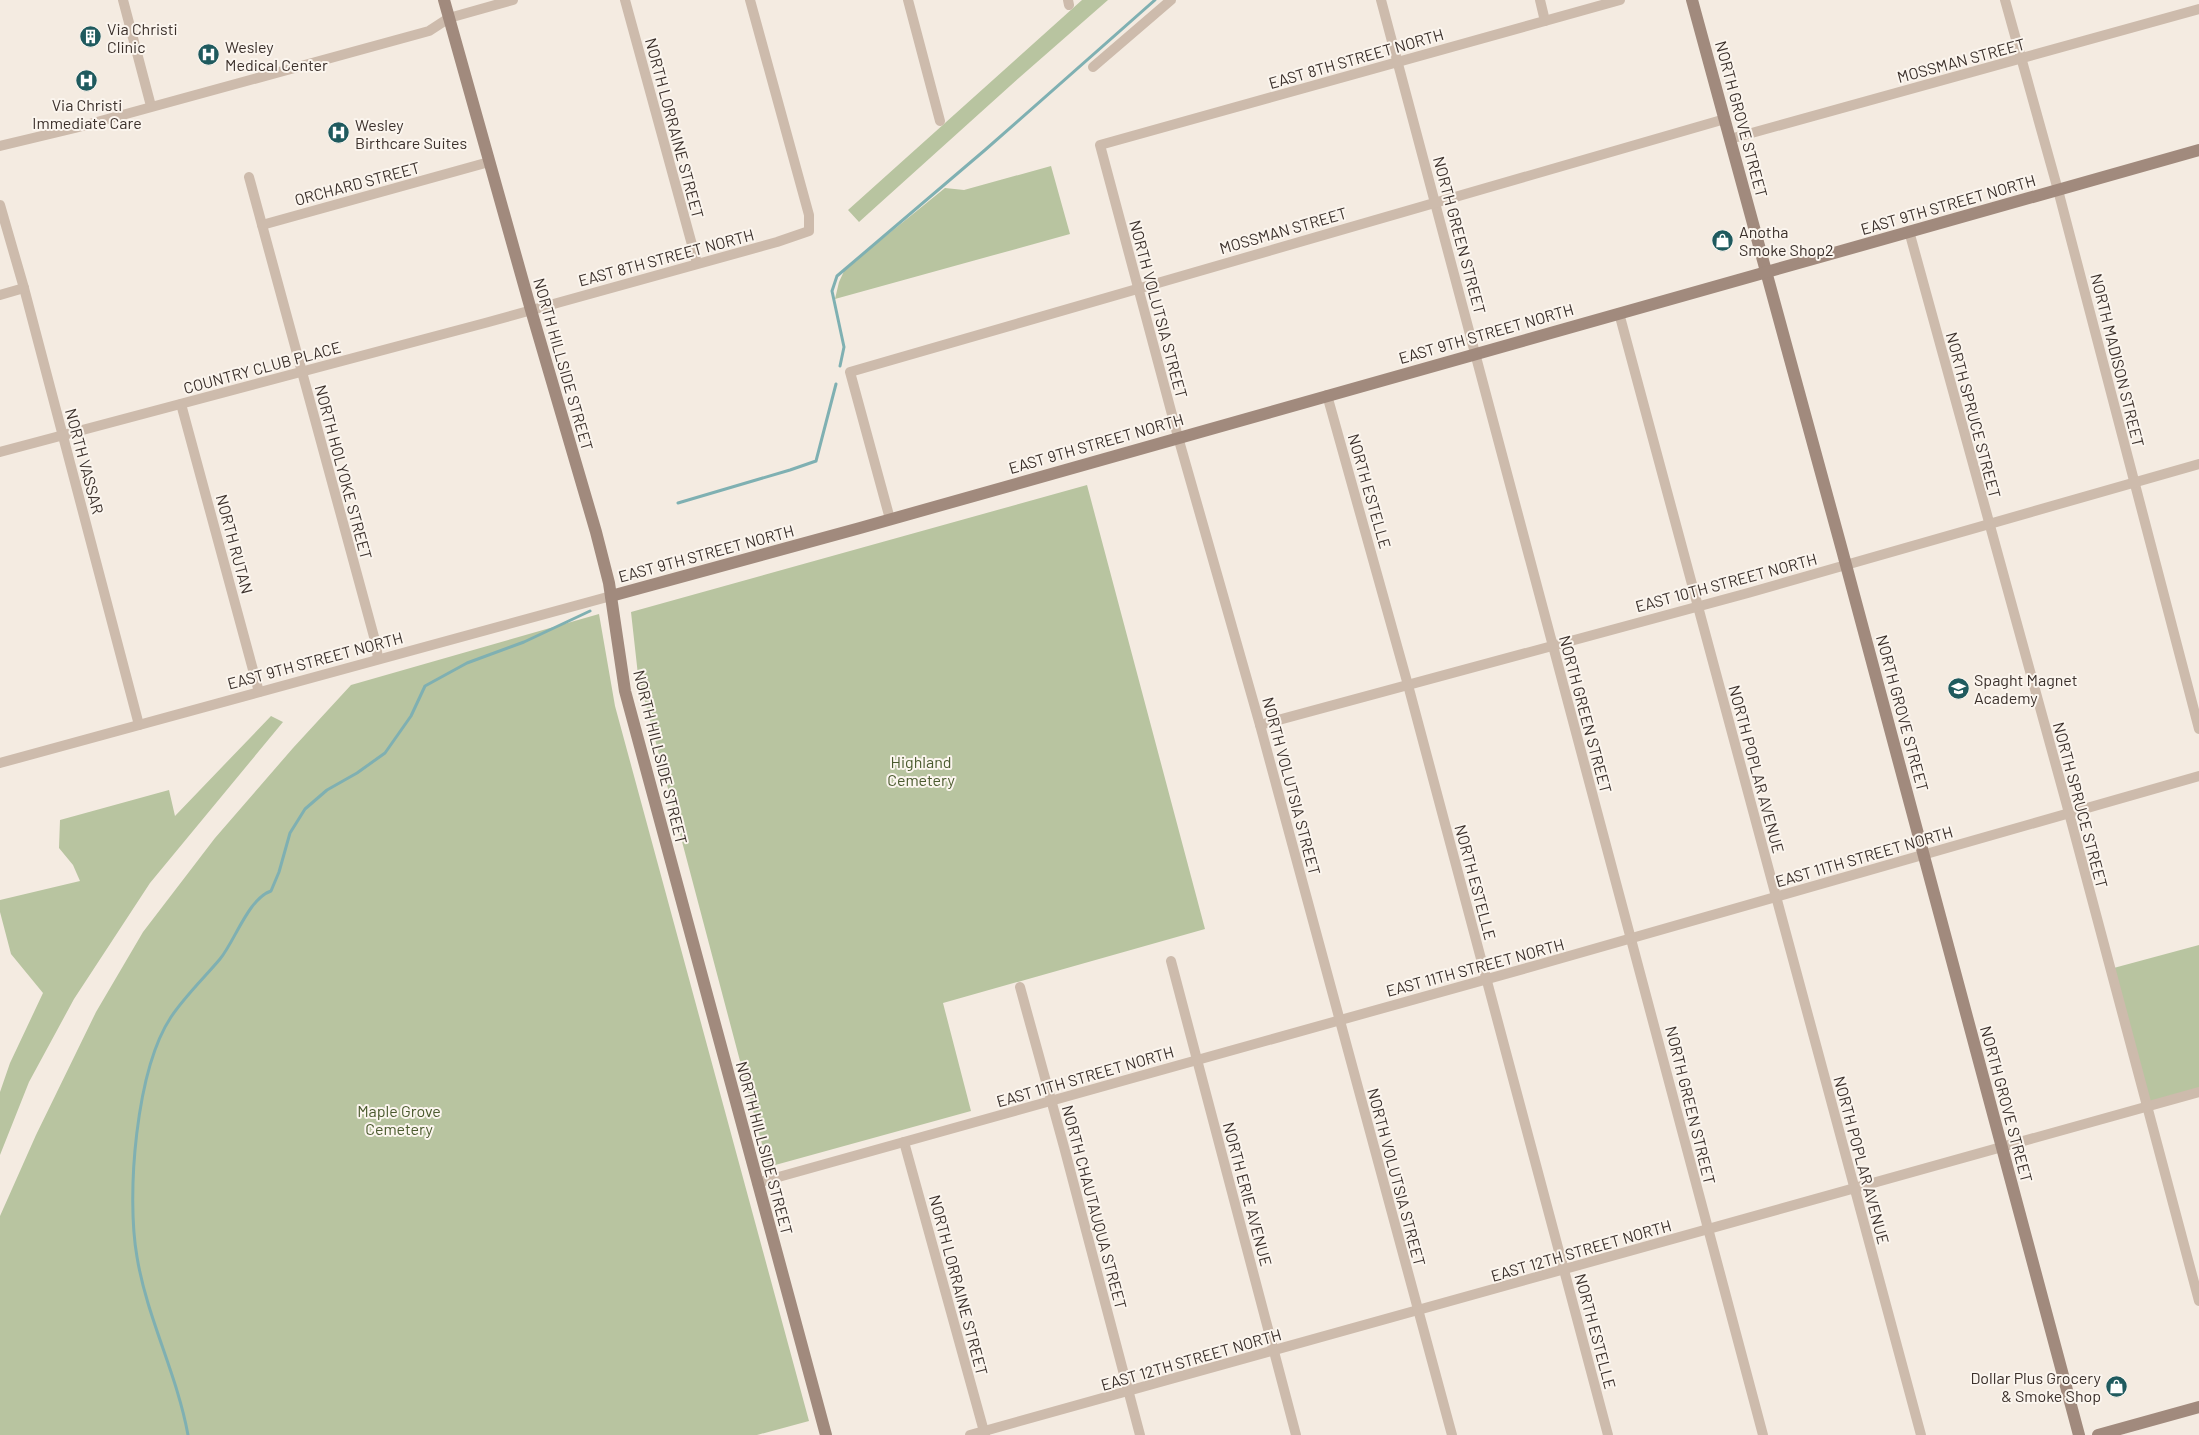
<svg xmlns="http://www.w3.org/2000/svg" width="2199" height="1435" font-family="Barlow,sans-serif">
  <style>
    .green { fill: #b8c4a0 }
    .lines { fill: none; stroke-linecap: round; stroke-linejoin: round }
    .stream { stroke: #7fb0b2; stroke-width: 3 }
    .street { stroke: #cdbbac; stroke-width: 10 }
    .secondary { stroke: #a18a7d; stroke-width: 12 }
    .labels { text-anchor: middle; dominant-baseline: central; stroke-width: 4; stroke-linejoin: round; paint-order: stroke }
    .poi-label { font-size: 16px; fill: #3b302b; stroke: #fbf5ee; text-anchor: start }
    .street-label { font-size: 16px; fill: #3b302b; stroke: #fbf5ee }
    .park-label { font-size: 16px; fill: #4a5a2e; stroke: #fbf5ee }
  </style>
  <rect width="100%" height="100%" fill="#f4ebe1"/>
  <!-- green -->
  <g class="green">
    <path d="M1082,0H1108L1020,77L859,222L848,210Z"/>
    <path d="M1051,166L1070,234L835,299L839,282L845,269L945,188L964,190Z"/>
    <path d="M1087,485L1205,929L943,1003L971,1111L768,1167L638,675L631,612Z"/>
    <path d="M599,614L615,706L809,1421L757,1435H0V1216L36,1135L96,1012L143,932L215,838L293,748L351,685Z"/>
    <path d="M271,716L283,722L150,883L74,999L29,1082L0,1155V1092L10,1063L43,993L11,954L0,912V900L80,881L73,865L59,848L60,820L169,790L175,816Z"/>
    <path d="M2199,945V1092L2146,1107L2110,969Z"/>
  </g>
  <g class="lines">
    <!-- stream -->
    <g class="stream">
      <path d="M840,366L844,347L832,291L837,276L985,150L1155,0"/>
      <path d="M678,503L790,470L816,461L836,384"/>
      <path d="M188,1435C177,1374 147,1318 137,1257C126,1195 136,1070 171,1017C185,996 204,978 220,959C235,941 248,899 271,891L279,872L290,833L305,809L327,790L357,773L385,753L411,716L425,686L467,663L524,642L590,611"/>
    </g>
    <!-- street -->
    <g class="street">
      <path d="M123,0L151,106"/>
      <path d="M625,0L697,263"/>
      <path d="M908,0L940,121"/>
      <path d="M1068,0L1069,5"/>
      <path d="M1381,0L1763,1435"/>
      <path d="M1540,0L1545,21"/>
      <path d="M2005,0L2058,190L2199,729"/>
      <path d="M1093,67L1171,0"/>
      <path d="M1730,139L2199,9"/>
      <path d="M0,146L75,128L429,31L449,18L513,0"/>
      <path d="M249,177L376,644L378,659"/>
      <path d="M0,205L24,288L139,725"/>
      <path d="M262,225L489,162"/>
      <path d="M1909,231L2069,813L2199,1301"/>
      <path d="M0,295L24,288"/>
      <path d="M1619,313L1921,1435"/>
      <path d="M1327,395L1408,685L1608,1435"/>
      <path d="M181,404L259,692"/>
      <path d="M0,452L485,323L777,242L809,231V215L750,0"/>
      <path d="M890,519L850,372L1725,119"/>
      <path d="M1260,725L1748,593L2199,464"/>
      <path d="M0,763L611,596"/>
      <path d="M1171,961L1296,1435"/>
      <path d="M1020,987L1064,1147L1140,1435"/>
      <path d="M904,1142L985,1435"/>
      <path d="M757,1183L1541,964L2199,776"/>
      <path d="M970,1435L2199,1092"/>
      <path d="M1452,1435L1260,725L1178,437L1100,145L1620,0"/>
    </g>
    <!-- secondary -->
    <g class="secondary">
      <path d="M444,0L531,310L596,532L609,583L625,691L826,1435"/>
      <path d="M1692,0L1842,550L2079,1435"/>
      <path d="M611,596L860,528L2199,150"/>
      <path d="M2098,1435L2199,1407"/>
    </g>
  </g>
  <!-- icons -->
  <defs>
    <symbol id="building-disc" viewBox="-11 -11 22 22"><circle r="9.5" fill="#1f5a5e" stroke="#fbf5ee"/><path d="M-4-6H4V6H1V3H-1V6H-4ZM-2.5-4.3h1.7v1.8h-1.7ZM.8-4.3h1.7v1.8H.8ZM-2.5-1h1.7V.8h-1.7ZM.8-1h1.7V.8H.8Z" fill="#fff"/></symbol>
    <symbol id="hospital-disc" viewBox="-11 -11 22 22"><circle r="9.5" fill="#1f5a5e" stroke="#fbf5ee"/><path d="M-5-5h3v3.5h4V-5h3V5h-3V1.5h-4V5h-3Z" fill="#fff"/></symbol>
    <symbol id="shop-disc" viewBox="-11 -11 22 22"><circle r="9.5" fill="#1f5a5e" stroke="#fbf5ee"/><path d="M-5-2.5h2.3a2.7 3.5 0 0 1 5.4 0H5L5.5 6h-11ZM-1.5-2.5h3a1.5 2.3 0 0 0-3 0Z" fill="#fff"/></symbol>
    <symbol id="school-disc" viewBox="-11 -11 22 22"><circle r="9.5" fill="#1f5a5e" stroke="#fbf5ee"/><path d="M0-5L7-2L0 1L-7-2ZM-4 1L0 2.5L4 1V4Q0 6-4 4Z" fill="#fff"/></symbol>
  </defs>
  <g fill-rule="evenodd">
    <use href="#building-disc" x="78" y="24" width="25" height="25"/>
    <use href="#hospital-disc" x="196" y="42" width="25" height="25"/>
    <use href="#hospital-disc" x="74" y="68" width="25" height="25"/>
    <use href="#hospital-disc" x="326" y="120" width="25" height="25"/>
    <use href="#shop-disc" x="1710" y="228" width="25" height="25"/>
    <use href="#school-disc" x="1946" y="676" width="25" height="25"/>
    <use href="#shop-disc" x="2104" y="1374" width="25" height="25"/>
  </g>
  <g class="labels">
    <!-- poi labels -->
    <g class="poi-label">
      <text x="107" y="28">Via Christi<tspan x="107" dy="18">Clinic</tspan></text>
      <text x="225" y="46">Wesley<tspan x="225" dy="18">Medical Center</tspan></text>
      <text x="87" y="104" text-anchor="middle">Via Christi<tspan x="87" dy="18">Immediate Care</tspan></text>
      <text x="355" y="124">Wesley<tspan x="355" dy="18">Birthcare Suites</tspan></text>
      <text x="1739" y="231">Anotha<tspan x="1739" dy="18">Smoke Shop2</tspan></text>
      <text x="1974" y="679">Spaght Magnet<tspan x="1974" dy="18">Academy</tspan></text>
      <text x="2101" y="1377" text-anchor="end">Dollar Plus Grocery<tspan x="2101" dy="18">&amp; Smoke Shop</tspan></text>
    </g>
    <!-- street labels -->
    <g class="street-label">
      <text transform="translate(1356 58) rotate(-16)">EAST 8TH STREET NORTH</text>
      <text transform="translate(1961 60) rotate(-15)">MOSSMAN STREET</text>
      <text transform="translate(1742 119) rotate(75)">NORTH GROVE STREET</text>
      <text transform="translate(675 128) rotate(75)">NORTH LORRAINE STREET</text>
      <text transform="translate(357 183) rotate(-15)">ORCHARD STREET</text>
      <text transform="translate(1948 204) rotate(-16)">EAST 9TH STREET NORTH</text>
      <text transform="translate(1283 230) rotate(-16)">MOSSMAN STREET</text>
      <text transform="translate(1460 235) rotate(75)">NORTH GREEN STREET</text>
      <text transform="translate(666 257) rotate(-15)">EAST 8TH STREET NORTH</text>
      <text transform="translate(1159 309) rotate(75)">NORTH VOLUTSIA STREET</text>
      <text transform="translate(1486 333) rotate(-16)">EAST 9TH STREET NORTH</text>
      <text transform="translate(2118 360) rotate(76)">NORTH MADISON STREET</text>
      <text transform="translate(564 364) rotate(74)">NORTH HILLSIDE STREET</text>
      <text transform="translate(262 367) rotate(-15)">COUNTRY CLUB PLACE</text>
      <text transform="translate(1974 415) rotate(75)">NORTH SPRUCE STREET</text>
      <text transform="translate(1096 443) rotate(-16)">EAST 9TH STREET NORTH</text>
      <text transform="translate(85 461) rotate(75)">NORTH VASSAR</text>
      <text transform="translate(344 472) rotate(75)">NORTH HOLYOKE STREET</text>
      <text transform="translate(1370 491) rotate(74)">NORTH ESTELLE</text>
      <text transform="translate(235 544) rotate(75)">NORTH RUTAN</text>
      <text transform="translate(706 553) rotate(-15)">EAST 9TH STREET NORTH</text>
      <text transform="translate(1726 582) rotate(-15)">EAST 10TH STREET NORTH</text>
      <text transform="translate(315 660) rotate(-15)">EAST 9TH STREET NORTH</text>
      <text transform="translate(1903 713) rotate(75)">NORTH GROVE STREET</text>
      <text transform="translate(1586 714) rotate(75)">NORTH GREEN STREET</text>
      <text transform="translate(661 757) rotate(76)">NORTH HILLSIDE STREET</text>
      <text transform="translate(1757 769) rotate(75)">NORTH POPLAR AVENUE</text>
      <text transform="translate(1292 786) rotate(75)">NORTH VOLUTSIA STREET</text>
      <text transform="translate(2081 805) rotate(75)">NORTH SPRUCE STREET</text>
      <text transform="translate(1864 856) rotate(-16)">EAST 11TH STREET NORTH</text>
      <text transform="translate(1476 882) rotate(75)">NORTH ESTELLE</text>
      <text transform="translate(1475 967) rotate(-15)">EAST 11TH STREET NORTH</text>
      <text transform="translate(1085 1076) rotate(-16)">EAST 11TH STREET NORTH</text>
      <text transform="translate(2007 1104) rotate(75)">NORTH GROVE STREET</text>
      <text transform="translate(1691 1105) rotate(76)">NORTH GREEN STREET</text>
      <text transform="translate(765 1148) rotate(75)">NORTH HILLSIDE STREET</text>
      <text transform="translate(1862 1160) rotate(75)">NORTH POPLAR AVENUE</text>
      <text transform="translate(1397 1177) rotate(75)">NORTH VOLUTSIA STREET</text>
      <text transform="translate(1248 1194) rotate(75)">NORTH ERIE AVENUE</text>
      <text transform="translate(1095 1207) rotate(75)">NORTH CHAUTAUQUA STREET</text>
      <text transform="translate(1581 1250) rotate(-16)">EAST 12TH STREET NORTH</text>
      <text transform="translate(959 1285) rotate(75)">NORTH LORRAINE STREET</text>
      <text transform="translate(1596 1331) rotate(75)">NORTH ESTELLE</text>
      <text transform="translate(1191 1359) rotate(-16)">EAST 12TH STREET NORTH</text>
    </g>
    <!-- park labels -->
    <g class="park-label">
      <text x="921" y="761">Highland<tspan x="921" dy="18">Cemetery</tspan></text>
      <text x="399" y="1110">Maple Grove<tspan x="399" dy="18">Cemetery</tspan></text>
    </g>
  </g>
</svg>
